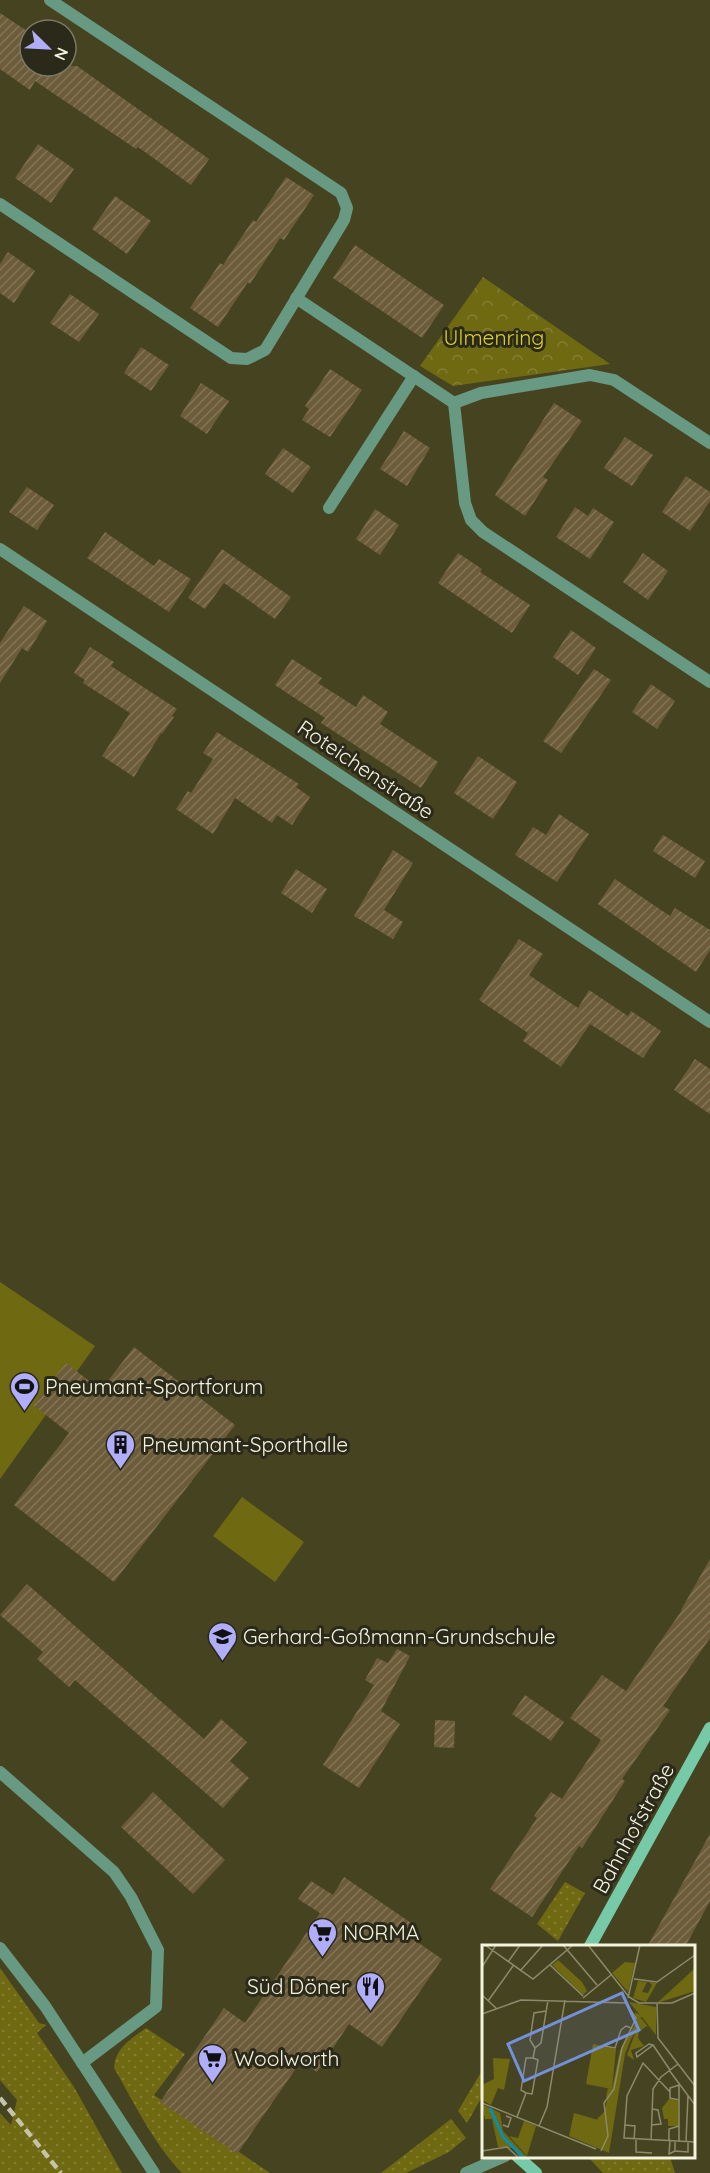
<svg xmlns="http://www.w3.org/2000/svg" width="710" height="2173" font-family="Quicksand,sans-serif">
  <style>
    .grass { fill: url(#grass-dots) }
    .park { fill: url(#park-crowns) }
    .garden { fill: #6f6912 }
    .building { fill: url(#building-hatch) }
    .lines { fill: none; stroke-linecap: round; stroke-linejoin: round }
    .lane { stroke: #679983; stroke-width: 12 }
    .street { stroke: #679983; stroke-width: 12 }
    .secondary { stroke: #76caa7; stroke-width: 12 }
    .rail { stroke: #c5c4ab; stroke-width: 4.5; stroke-dasharray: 9 4.5; stroke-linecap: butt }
    .labels { text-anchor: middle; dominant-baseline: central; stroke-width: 6; stroke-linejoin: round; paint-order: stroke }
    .park-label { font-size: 21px; fill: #dcd021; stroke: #2a291a }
    .street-label { font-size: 21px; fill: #f4f3de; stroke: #2a291a }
    .poi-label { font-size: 21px; fill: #f4f3de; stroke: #2a291a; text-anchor: start }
    .inset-river { fill: none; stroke: #058fb5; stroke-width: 3 }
    .inset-road { fill: none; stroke: #8c8a6c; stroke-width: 1.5 }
    .view { fill: #7390da; fill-opacity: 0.15; stroke: #7390da; stroke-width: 3 }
    .inset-edge { fill: none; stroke: #f4f3de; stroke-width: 3 }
  </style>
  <defs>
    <pattern id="grass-dots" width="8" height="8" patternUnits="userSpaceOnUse" patternTransform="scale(1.5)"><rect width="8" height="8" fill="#6f6912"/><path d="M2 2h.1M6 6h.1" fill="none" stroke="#847f34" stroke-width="1.8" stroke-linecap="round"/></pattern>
    <pattern id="park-crowns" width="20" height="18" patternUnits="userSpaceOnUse" patternTransform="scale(1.5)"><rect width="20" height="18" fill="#6f6912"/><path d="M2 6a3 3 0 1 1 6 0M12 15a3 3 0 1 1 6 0" fill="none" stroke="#847f34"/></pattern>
    <pattern id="building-hatch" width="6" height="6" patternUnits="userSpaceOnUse" patternTransform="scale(1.5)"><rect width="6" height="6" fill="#6c5c3a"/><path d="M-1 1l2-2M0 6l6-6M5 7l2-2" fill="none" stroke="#827456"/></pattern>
  </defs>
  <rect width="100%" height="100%" fill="#464420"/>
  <!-- grass -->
  <g class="grass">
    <path d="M651,1792L655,1794L612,1874L609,1872Z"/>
    <path d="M565,1882L585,1893L558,1941L537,1924Z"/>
    <path d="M0,1968L39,2023L46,2025L37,2033L74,2087L122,2173H0V2113L11,2125L17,2100L0,2080Z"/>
    <path d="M146,2028L185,2054L154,2095L270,2173H182C153,2143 135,2104 114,2068C116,2047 130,2040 146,2028Z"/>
    <path d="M483,2069V2095L467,2123L458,2111Z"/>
    <path d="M451,2119L466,2138L449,2152L406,2173H381Z"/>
    <path d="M588,2157H670L675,2173H603Z"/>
  </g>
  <!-- park -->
  <path class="park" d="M483,277L610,364L453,386L420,366Z"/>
  <!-- garden -->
  <g class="garden">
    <path d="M0,1282L95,1346L0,1479Z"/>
    <path d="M242,1497L304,1542L275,1582L213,1536Z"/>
  </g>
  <!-- building -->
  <g class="building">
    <path d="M0,13L30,33V66H77L209,159L191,185L138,147L136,149L35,81L30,90L0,69Z"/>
    <path d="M38,144L74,169L51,203L15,178Z"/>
    <path d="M286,177L314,195L284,240L280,238L250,284L248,282L218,327L190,308L220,263L223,265L253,220L256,222Z"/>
    <path d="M115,196L151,221L127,254L92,229Z"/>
    <path d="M355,245L444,305L422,338L333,278Z"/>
    <path d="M8,252L35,271L14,303L0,293V264Z"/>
    <path d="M70,294L99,314L79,342L50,323Z"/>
    <path d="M141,347L169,365L151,391L124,373Z"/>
    <path d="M330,369L362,390L330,437L302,420L309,409L305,406Z"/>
    <path d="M201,383L229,401L207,434L180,416Z"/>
    <path d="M554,403L582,421L543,477L548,480L525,516L495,495Z"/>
    <path d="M404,431L430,448L407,486L380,469Z"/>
    <path d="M625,437L653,455L632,486L604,468Z"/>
    <path d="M283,448L311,467L293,493L265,474Z"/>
    <path d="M686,476L710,492V501L690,531L662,512Z"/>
    <path d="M27,487L54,505L37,530L9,512Z"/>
    <path d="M575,507L588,516L593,508L614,522L590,559L556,537Z"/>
    <path d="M375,509L399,525L380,555L356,539Z"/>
    <path d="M105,532L154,566L159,559L191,579L169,612L87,558Z"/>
    <path d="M222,549L291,597L275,619L224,583L205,609L188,598Z"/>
    <path d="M458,553L482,569L480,572L530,605L512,633L438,583Z"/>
    <path d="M643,553L668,571L648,600L623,582Z"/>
    <path d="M24,606L47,621L28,652L22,648L0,683V643Z"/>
    <path d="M571,630L596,648L578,675L553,657Z"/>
    <path d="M90,647L114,662L111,666L177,709L172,716L174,717L162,734L161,733L134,777L102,756L130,713L83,683L85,680L74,673Z"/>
    <path d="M292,659L322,678L318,683L356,707L363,695L388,712L380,724L438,762L421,788L321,723L325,718L275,685Z"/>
    <path d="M594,669L611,680L561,753L543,741Z"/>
    <path d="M651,684L675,701L657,729L632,712Z"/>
    <path d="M217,732L299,784L296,787L310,797L292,825L277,815L272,823L235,798L213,834L176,809L188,791L191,793L213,759L203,753Z"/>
    <path d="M478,756L517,782L493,819L454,793Z"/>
    <path d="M559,814L589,834L557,882L515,855L533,827L546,835Z"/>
    <path d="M663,835L705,861L695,878L653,851Z"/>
    <path d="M393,850L413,863L384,910L403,922L393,939L354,916Z"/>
    <path d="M296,869L327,889L312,913L281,893Z"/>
    <path d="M615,879L670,916L675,908L710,930V950L696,972L598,904Z"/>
    <path d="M519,939L543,954L529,975L578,1008L589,990L628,1016L631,1011L661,1031L643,1058L590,1024L561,1067L523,1041L528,1033L479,1000Z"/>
    <path d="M695,1059L710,1069V1114L674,1090Z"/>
    <path d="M134,1347L235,1425L114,1582L14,1505L69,1433L33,1405L66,1363L101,1390Z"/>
    <path d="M710,1559V1638L663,1706L670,1710L622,1779L625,1781L582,1848L579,1846L532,1917L490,1889L537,1818L534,1816L551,1792L562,1799L601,1740L570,1718L602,1675L626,1691L682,1610H681Z"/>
    <path d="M27,1584L204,1739L221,1719L247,1742L230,1761L249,1778L223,1808L75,1680L69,1687L37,1659L43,1652L0,1615Z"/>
    <path d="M397,1649L410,1656L381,1711L400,1724L359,1788L323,1765L374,1685L365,1680L377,1658L388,1663Z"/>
    <path d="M525,1695L564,1722L551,1741L512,1714Z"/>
    <path d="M435,1720L455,1721L454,1748L434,1747Z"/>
    <path d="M153,1792L225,1860L193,1894L121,1827Z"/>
    <path d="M710,1834V1901L685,1947H647Z"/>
    <path d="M344,1877L417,1927L410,1937L442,1959L382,2047L349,2024L317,2072L301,2061L237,2154L160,2102L224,2008L245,2023L320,1913L298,1899L311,1881L333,1895Z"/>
  </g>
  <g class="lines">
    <!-- lane -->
    <path class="lane" d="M0,1772L114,1872L131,1897L158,1950L156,2007L82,2063"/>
    <!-- street -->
    <g class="street">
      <path d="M0,204L231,358L247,359L265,350L344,220L347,208L341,193L50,0"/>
      <path d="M296,298L454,403"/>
      <path d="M454,403L465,503L471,520L483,532L710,682"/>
      <path d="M454,403L481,393L590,375L614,380L710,443"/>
      <path d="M329,508L414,376"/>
      <path d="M0,549L710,1022"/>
      <path d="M0,1948L45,2006L154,2173"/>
      <path d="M466,2173L505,2156"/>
    </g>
    <!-- secondary -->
    <g class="secondary">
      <path d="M590,1946L710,1728"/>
      <path d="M517,2156L536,2173"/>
    </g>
    <!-- rail -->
    <path class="rail" d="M0,2098L61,2173"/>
  </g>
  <!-- icons -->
  <defs>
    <symbol id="stadium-pin" viewBox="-11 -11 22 30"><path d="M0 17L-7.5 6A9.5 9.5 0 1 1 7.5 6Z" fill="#b0aefa" stroke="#2a291a"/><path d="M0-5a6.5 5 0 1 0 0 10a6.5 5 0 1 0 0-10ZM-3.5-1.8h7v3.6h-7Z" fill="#111"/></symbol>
    <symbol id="building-pin" viewBox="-11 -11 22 30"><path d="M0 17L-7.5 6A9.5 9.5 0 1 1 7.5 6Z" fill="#b0aefa" stroke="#2a291a"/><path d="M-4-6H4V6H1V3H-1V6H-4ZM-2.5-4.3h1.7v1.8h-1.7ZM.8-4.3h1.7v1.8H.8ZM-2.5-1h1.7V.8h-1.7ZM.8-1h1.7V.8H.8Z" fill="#111"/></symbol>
    <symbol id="school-pin" viewBox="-11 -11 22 30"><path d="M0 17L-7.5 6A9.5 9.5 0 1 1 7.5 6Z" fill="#b0aefa" stroke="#2a291a"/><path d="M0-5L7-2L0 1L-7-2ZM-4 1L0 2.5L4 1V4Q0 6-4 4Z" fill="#111"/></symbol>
    <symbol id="supermarket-pin" viewBox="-11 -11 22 30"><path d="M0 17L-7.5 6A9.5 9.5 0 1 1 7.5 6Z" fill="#b0aefa" stroke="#2a291a"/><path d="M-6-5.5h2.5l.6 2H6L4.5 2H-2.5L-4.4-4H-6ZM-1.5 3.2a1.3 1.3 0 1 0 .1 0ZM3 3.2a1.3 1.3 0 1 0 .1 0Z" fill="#111"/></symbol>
    <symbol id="restaurant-pin" viewBox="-11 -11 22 30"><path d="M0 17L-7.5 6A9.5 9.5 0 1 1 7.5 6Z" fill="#b0aefa" stroke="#2a291a"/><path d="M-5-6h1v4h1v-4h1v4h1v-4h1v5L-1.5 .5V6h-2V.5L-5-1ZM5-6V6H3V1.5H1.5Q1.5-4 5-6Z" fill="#111"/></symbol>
  </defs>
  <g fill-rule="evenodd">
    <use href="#stadium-pin" x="8" y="1370" width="33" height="45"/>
    <use href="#building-pin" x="104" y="1428" width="33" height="45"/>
    <use href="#school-pin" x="206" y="1620" width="33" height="45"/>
    <use href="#supermarket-pin" x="306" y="1916" width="33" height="45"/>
    <use href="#restaurant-pin" x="354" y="1970" width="33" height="45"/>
    <use href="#supermarket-pin" x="196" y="2042" width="33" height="45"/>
  </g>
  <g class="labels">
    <!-- park labels -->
    <g class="park-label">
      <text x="494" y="337">Ulmenring</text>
    </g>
    <!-- street labels -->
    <g class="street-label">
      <text transform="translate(366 769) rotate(34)">Roteichenstraße</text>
      <text transform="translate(633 1828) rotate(-61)">Bahnhofstraße</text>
    </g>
    <!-- poi labels -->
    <g class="poi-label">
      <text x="45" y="1386">Pneumant-Sportforum</text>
      <text x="142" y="1444">Pneumant-Sporthalle</text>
      <text x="243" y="1636">Gerhard-Goßmann-Grundschule</text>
      <text x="343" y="1932">NORMA</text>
      <text x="349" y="1986" text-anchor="end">Süd Döner</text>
      <text x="234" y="2058">Woolworth</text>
    </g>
  </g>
  <!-- overview -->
  <g transform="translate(482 1945)">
    <rect width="213" height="213" fill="#464420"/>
    <path d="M76,15L100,37L105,46L101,50L70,20ZM147,57L174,62V90L160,72L158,73L160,74L176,95L165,81L157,87L156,93L162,101L149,105L152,115L145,110L154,86L149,94L143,109L127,208L87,191L92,168L116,175L133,157L124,152L126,143L130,144L138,105L154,78L153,67L158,70ZM11,113L28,114L22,145L16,143L9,160L0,155V140L12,134ZM188,153L196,156L197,181H186V174H182L180,163ZM42,176L54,181L45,211L27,191L36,193Z" fill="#6f6912"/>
    <path d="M143,17L153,18L146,47L130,28ZM213,23V46L175,58L199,36ZM156,36L165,37L160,47L166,48L170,40L167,37L175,38L164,57L151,53ZM126,152L133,157L128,177L122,182L115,174L122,167ZM0,159L18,168L21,186L46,213H38L31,203L16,202L10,174H3Z" fill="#6f6912"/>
    <path d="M111,99L134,104L130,144L104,139Z" fill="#6f6912"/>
    <path class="inset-river" d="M8,163L21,192L42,213"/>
    <path class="inset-road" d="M3,0L51,34L91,0M81,0L115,40M106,0L147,52L157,58H190L213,48M26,17L38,0M68,20L101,51M0,22L14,0M38,26L61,0M152,34L175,37L213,10M0,50L15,64M101,53L129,30M146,53L158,0M6,56L31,21M175,59L176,93L213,141M0,69L39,55L144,58M167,99L171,100L155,112L154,108ZM171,100L188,125M123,101L133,103L139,85L144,81L149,83M53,103L48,95L52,68L64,66M187,125L213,160M197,138V197M197,140L188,143V153L197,155M188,147L161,118L145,151L142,193L213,197M44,148L50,149L56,115L51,113L53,103L59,98L66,55M44,148L39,145L44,113H51M0,158L114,204M35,172L44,148M21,180L26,182L29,173L24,171M143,180L153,181L152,195M169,180L179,179L176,165L170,164M57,181L65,162L83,55M154,195V207L170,208M169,196L171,144L179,132L196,119M187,196V184L197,181M188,196L187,209L193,206M193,197V206L206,207V197M204,197L206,150M0,206L25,202L37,213M119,206L126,191L122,158L132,144L140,103L154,73L144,58"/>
    <path class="view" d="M140,48L157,85L42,136L26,99Z"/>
    <rect width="213" height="213" class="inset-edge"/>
  </g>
  <!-- north arrow -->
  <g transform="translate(48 48) rotate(114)"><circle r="28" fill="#2a291a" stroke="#7b7a68" stroke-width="1.5"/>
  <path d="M0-4.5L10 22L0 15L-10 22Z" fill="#b0aefa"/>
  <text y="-9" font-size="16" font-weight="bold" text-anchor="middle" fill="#f4f3de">N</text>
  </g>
</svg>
